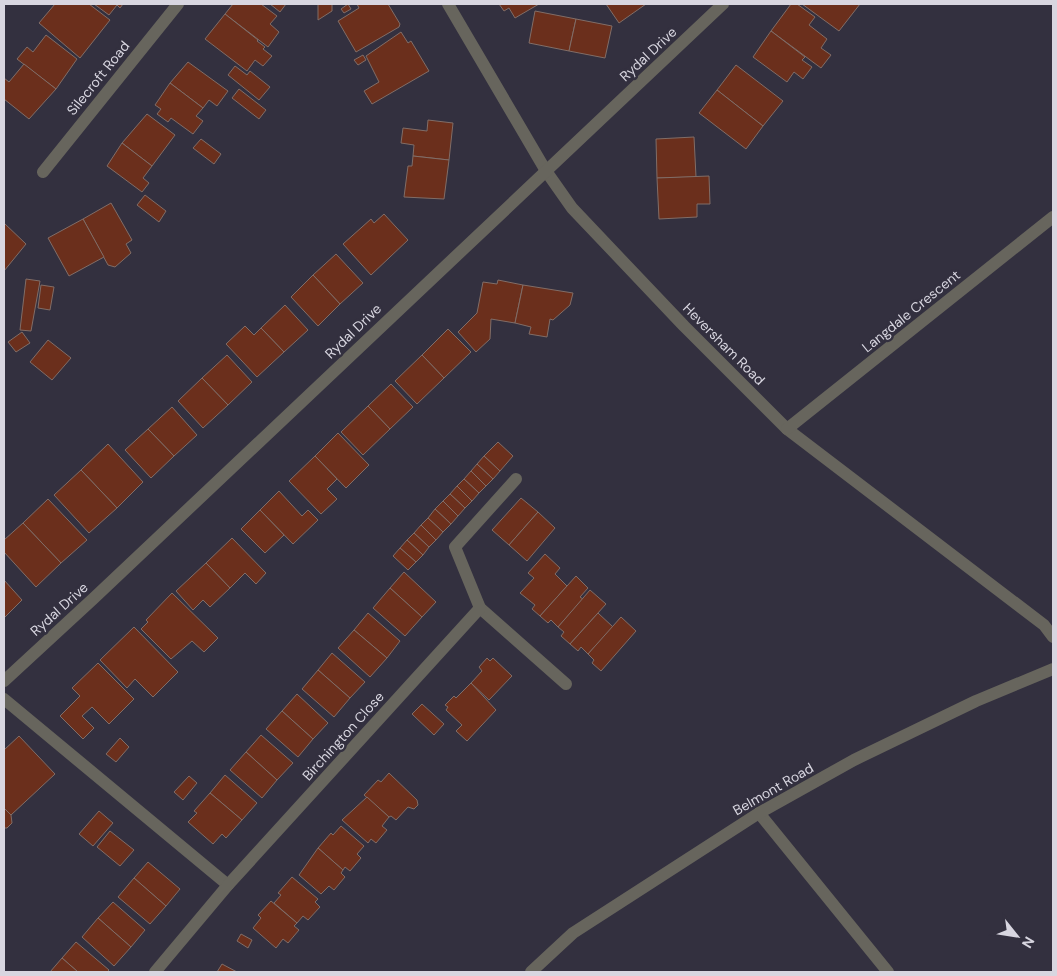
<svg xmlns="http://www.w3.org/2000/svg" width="1057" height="976" font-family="'DM Sans',sans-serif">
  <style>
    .building { fill: #6b2f1c; stroke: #816d67 }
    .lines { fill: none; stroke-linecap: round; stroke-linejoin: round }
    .minor { stroke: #67655d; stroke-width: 12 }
    .labels { text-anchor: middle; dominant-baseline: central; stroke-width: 5; stroke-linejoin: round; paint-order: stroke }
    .street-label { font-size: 14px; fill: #d8d6e0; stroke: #33303f }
  </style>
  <rect width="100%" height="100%" fill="#33303f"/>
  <!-- building -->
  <g class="building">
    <path d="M55,4H89L110,20L80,58L39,23Z"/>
    <path d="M94,4H123L120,8L117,5L109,15Z"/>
    <path d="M233,4H261L277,16L270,24L279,32L268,47L225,14Z"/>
    <path d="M270,4H286L280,12Z"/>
    <path d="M318,4H332V11L318,20Z"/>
    <path d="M348,4L351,9L344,13L341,9Z"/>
    <path d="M357,4H388L400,24L399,27L356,52L338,21L359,8Z"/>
    <path d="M499,4H539L515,18L509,8L504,11Z"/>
    <path d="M606,4H646L619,23Z"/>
    <path d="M791,4H797L815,17L809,25L827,39L821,48L831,55L821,68L771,31Z"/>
    <path d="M802,4H860L839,31Z"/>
    <path d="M535,11L576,19L569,51L529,43Z"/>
    <path d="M225,14L258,40L257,41L265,47L263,49L272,56L263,66L255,60L247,71L205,39Z"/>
    <path d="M576,19L612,26L605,58L569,51Z"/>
    <path d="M771,31L805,57L802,60L812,67L803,79L794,72L787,82L753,57Z"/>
    <path d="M401,32L408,43L411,41L429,71L372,104L364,91L379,82L366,56Z"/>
    <path d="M46,35L77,59L56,89L17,59L27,47L33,52Z"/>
    <path d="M363,55L366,60L358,65L354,60Z"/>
    <path d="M188,62L228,91L217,106L209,100L203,108L170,83Z"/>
    <path d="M24,64L56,89L29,119L4,99V78L9,82Z"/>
    <path d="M736,65L783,101L763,126L717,90Z"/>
    <path d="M235,66L247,75L250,71L270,87L259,100L228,75Z"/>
    <path d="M170,83L203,108L196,116L203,121L193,134L171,118L168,122L157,114L161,109L155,105Z"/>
    <path d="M239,89L266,110L259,119L232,98Z"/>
    <path d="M717,90L763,126L746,149L699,113Z"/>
    <path d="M147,114L175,135L152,166L122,143Z"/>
    <path d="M428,120L453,123L449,160L413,156L414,145L401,143L403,128L427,131Z"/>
    <path d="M694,137L696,177L657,178L656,139Z"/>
    <path d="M201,139L221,154L214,164L193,148Z"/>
    <path d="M122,143L152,166L143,178L149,183L142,192L107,166Z"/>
    <path d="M413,156L449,160L444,199L404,197L408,166H412Z"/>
    <path d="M709,176L710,204H697V217L659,219L657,178Z"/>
    <path d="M145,195L166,211L159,222L137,205Z"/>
    <path d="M111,203L132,240L126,244L131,253L115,267L108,265L83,219Z"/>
    <path d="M384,214L408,240L371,275L343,244L371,219L374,223Z"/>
    <path d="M83,219L104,257L69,276L48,238Z"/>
    <path d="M4,223L26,244L4,271Z"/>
    <path d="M336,254L363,283L340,304L313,275Z"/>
    <path d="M313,275L340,304L318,326L291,297Z"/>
    <path d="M26,279L40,281L31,331L20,330Z"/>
    <path d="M498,280L523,285L515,323L491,319L490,339L476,352L458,332L477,313L483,282L497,284Z"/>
    <path d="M41,285L54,287L50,310L38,308Z"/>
    <path d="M523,285L573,293L570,305L553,320L550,319L547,337L529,334L531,327L515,323Z"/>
    <path d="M285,305L308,330L284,352L261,328Z"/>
    <path d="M245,326L254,335L261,328L284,352L257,377L226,344Z"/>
    <path d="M448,329L471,352L444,378L422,355Z"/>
    <path d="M22,332L30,343L16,352L8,342Z"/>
    <path d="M48,340L71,358L52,380L30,362Z"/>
    <path d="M227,355L252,382L228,405L202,378Z"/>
    <path d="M422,355L444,378L417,404L395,381Z"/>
    <path d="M202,378L228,405L203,428L178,401Z"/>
    <path d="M391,384L413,407L390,429L368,406Z"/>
    <path d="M368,406L390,429L363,455L341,432Z"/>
    <path d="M172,407L197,435L174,456L148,429Z"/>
    <path d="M148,429L174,456L151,478L125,450Z"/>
    <path d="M338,433L369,465L346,488L315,456Z"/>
    <path d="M498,442L513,456L500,471L484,456Z"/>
    <path d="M108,444L143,482L117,508L81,470Z"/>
    <path d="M315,456L337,479L327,489L337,499L321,514L289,481Z"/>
    <path d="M484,456L500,471L493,479L477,464Z"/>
    <path d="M477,464L493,479L486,486L471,471Z"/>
    <path d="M81,470L117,508L89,533L54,495Z"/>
    <path d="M471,471L486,486L479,493L464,479Z"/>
    <path d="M464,479L479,493L472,501L457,486Z"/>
    <path d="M457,486L472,501L465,508L450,494Z"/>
    <path d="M279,491L302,516L308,510L318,520L293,544L260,510Z"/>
    <path d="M450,494L465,508L458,516L443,501Z"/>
    <path d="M521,498L538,512L509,545L492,530Z"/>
    <path d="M48,499L87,540L61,563L23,523Z"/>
    <path d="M443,501L458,516L451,524L435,509Z"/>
    <path d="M435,509L451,524L443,532L428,518Z"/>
    <path d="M260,510L284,535L265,553L241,529Z"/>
    <path d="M538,512L555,528L527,561L509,545Z"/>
    <path d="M428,518L443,532L436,540L421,525Z"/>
    <path d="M23,523L61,563L36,587L4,552V540Z"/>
    <path d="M421,525L436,540L429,547L414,533Z"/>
    <path d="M414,533L429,547L423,555L407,540Z"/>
    <path d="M232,538L266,573L256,584L245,573L230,588L206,563Z"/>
    <path d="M407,540L423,555L416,562L400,548Z"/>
    <path d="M400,548L416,562L408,570L393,556Z"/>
    <path d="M545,554L560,568L555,574L567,586L540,616L532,609L535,605L520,593L534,578L528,573Z"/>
    <path d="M206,563L230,588L210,607L203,600L193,610L176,591Z"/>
    <path d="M404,572L436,602L422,617L390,588Z"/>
    <path d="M576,576L588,588L580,597L583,599L558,627L551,620L548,623L540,616Z"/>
    <path d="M4,580L22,600L4,618Z"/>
    <path d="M390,588L422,617L405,636L373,608Z"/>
    <path d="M590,590L606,604L570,644L561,636L564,632L558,627Z"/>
    <path d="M172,593L218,638L204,652L192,641L171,659L141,629L148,622L146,620Z"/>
    <path d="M368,613L400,641L387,658L354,630Z"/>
    <path d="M598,613L613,627L588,654L581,647L578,651L570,644Z"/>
    <path d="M621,617L636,631L601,671L592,663L594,660L588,654Z"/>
    <path d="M134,627L178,672L153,697L135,679L127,688L100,660Z"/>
    <path d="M354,630L387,658L370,677L338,648Z"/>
    <path d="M332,653L365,682L350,698L318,670Z"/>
    <path d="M487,658L490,661L493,658L512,676L489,700L471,683L482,671L479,667Z"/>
    <path d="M98,663L134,699L109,724L92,707L82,716L94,728L83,739L60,716L80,696L72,688Z"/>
    <path d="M318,670L350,698L334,717L302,689Z"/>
    <path d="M471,683L496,710L467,741L456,731L462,725L446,710L448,707L445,705L454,696L456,698Z"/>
    <path d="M297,694L328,723L313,739L282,711Z"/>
    <path d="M422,704L444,724L434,735L412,714Z"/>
    <path d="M282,711L313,739L298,757L266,729Z"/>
    <path d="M261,735L293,763L277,780L246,752Z"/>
    <path d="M19,736L55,774L11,815L4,808V750Z"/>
    <path d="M120,738L129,747L116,762L106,754Z"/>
    <path d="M246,752L277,780L262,798L230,770Z"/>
    <path d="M389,773L417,800L418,805L414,809L408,807L396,820L391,816L389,817L364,795L378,780L381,782Z"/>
    <path d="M225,775L257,803L242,820L210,793Z"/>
    <path d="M189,776L197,783L183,800L174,792Z"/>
    <path d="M210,793L242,820L226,838L222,834L213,844L188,822L197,813L194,811Z"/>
    <path d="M367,797L389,817L382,826L387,830L376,843L371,839L368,843L342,820Z"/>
    <path d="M4,808L11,815L12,823L7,828H4Z"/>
    <path d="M99,811L113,823L93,846L79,834Z"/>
    <path d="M341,826L364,846L357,854L361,858L350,871L345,867L343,870L318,848L331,833L333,835Z"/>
    <path d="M110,831L134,850L120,866L97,847Z"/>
    <path d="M318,848L343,870L341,873L345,877L334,890L329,886L321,894L299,875Z"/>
    <path d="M148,862L180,889L166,906L134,878Z"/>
    <path d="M292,877L318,899L315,902L320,907L308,920L303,916L297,923L274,903L281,895L278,893Z"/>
    <path d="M134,878L166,906L150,924L118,897Z"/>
    <path d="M271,901L297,923L294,926L299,930L288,943L283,939L276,948L253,928L261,918L258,915Z"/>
    <path d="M113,902L145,930L131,947L98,918Z"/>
    <path d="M98,918L131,947L114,966L82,937Z"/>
    <path d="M241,934L252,940L248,948L237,941Z"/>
    <path d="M76,942L109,970L107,972H78L62,958Z"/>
    <path d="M62,958L78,972H50Z"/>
    <path d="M222,964L237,972H217Z"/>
  </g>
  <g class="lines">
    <!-- minor -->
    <g class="minor">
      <path d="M448,4L546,171L572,208L684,326L787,429L1044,625L1053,637"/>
      <path d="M43,172L178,4"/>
      <path d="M787,429L1053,217"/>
      <path d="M480,608L566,684"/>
      <path d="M4,681L94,598L723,4"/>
      <path d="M4,699L228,885"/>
      <path d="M759,813L888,972"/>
      <path d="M155,972L228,885L480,608L455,547L516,479"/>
      <path d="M531,972L573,933L759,813L854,760L976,701L1053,669"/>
    </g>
  </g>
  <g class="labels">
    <!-- street labels -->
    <g class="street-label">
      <text transform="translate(648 54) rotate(-43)">Rydal Drive</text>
      <text transform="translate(98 78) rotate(-51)">Silecroft Road</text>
      <text transform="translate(911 311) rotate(-39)">Langdale Crescent</text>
      <text transform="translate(353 331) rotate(-44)">Rydal Drive</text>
      <text transform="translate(724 344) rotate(45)">Heversham Road</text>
      <text transform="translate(59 609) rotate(-42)">Rydal Drive</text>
      <text transform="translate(343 736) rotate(-48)">Birchington Close</text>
      <text transform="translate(773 789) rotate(-30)">Belmont Road</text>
    </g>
  </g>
  <!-- border -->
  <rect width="1057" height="976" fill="none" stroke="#d8d6e0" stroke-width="10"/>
  <!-- north arrow -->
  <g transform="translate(1017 936) rotate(120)" stroke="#33303f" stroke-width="4" paint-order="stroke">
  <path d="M0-4L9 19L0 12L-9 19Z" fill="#d8d6e0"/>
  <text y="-8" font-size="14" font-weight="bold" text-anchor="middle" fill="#d8d6e0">N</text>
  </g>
</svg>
